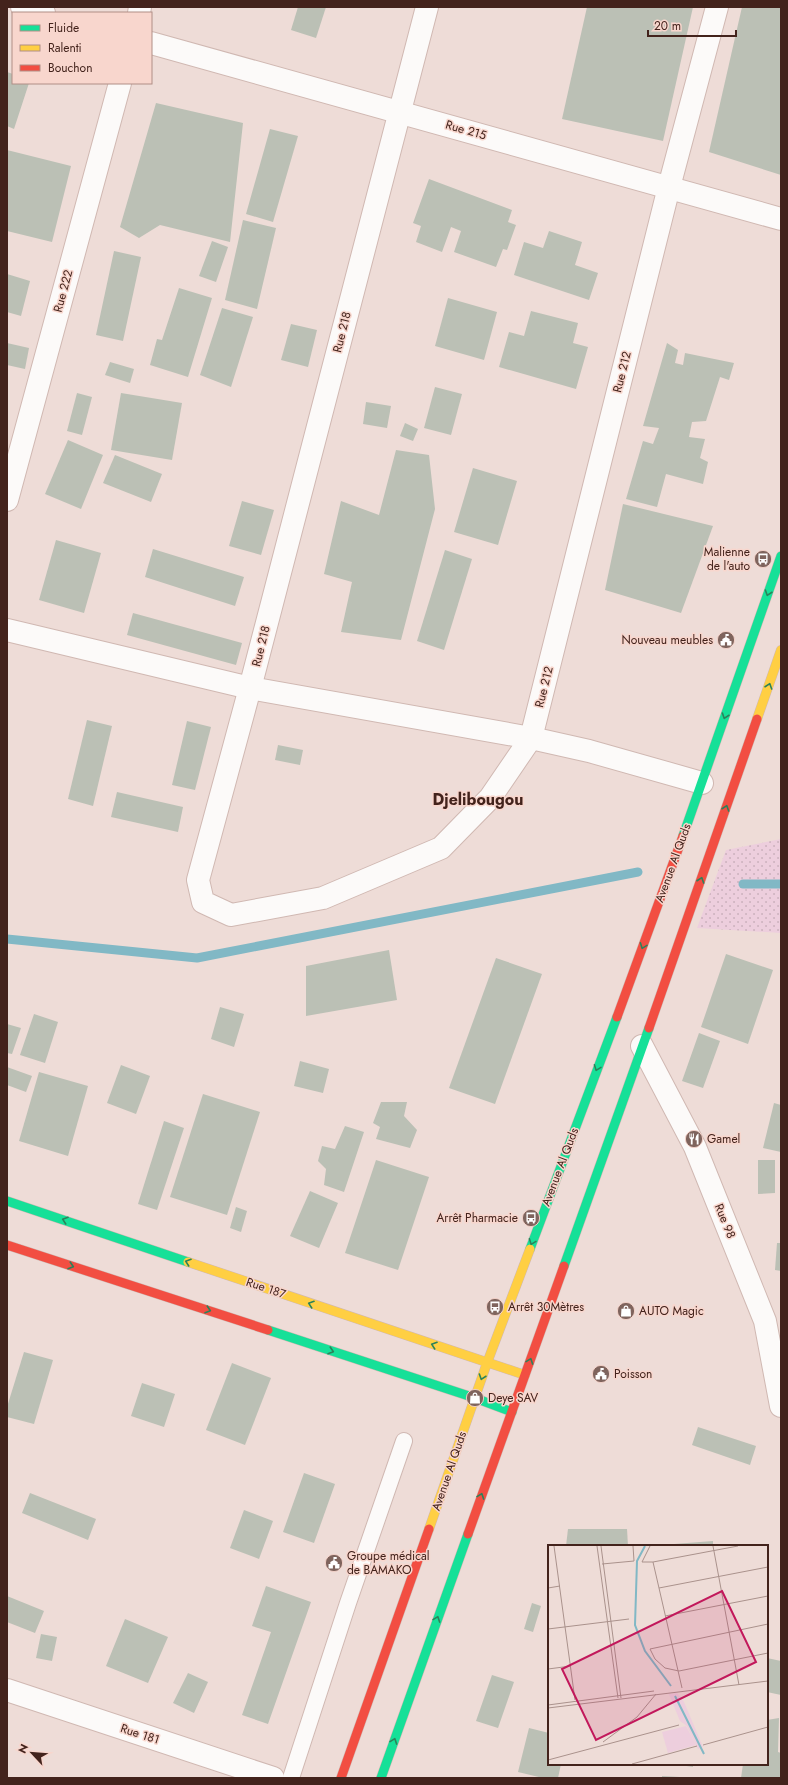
<svg xmlns="http://www.w3.org/2000/svg" width="788" height="1785" font-family="Jost,sans-serif">
  <style>
    .grass { fill: url(#grass-dots) }
    .lines { fill: none; stroke-linecap: round; stroke-linejoin: round }
    .stream { stroke: #81b8c5; stroke-width: 9 }
    .building { fill: #bbc0b5 }
    .lane-casing { stroke: #d0b8b2; stroke-width: 18 }
    .street-casing { stroke: #d0b8b2; stroke-width: 24 }
    .fast-casing { stroke: #d0b8b2; stroke-width: 10 }
    .slow-casing { stroke: #d0b8b2; stroke-width: 10 }
    .jam-casing { stroke: #d0b8b2; stroke-width: 10 }
    .lane { stroke: #fcfaf9; stroke-width: 16 }
    .street { stroke: #fcfaf9; stroke-width: 22 }
    .fast { stroke: #16e098; stroke-width: 9 }
    .slow { stroke: #ffcf43; stroke-width: 9 }
    .jam { stroke: #f24e42; stroke-width: 9 }
    .oneway { stroke: #2c825a }
    .labels { text-anchor: middle; dominant-baseline: central; stroke-width: 3; stroke-linejoin: round; paint-order: stroke }
    .street-label { font-size: 12px; fill: #43231c; stroke: #f8d6cd }
    .poi-label { font-size: 12px; fill: #43231c; stroke: #f8d6cd; text-anchor: start }
    .district-label { font-size: 16px; font-weight: bold; fill: #43231c; stroke: #f8d6cd }
    .inset-river { fill: none; stroke: #81b8c5; stroke-width: 2 }
    .inset-road { fill: none; stroke: #aa928c; stroke-width: 1 }
    .view { fill: #c2185b; fill-opacity: 0.15; stroke: #c2185b; stroke-width: 2 }
    .inset-edge { fill: none; stroke: #43231c; stroke-width: 2 }
  </style>
  <defs>
    <pattern id="grass-dots" width="8" height="8" patternUnits="userSpaceOnUse"><rect width="8" height="8" fill="#edcedd"/><path d="M2 2h.1M6 6h.1" fill="none" stroke="#ccb1bd" stroke-width="1.8" stroke-linecap="round"/></pattern>
  </defs>
  <rect width="100%" height="100%" fill="#eedcd7"/>
  <!-- grass -->
  <path class="grass" d="M781,839V933L697,928L726,850Z"/>
  <g class="lines">
    <!-- stream -->
    <g class="stream">
      <path d="M743,884H781"/>
      <path d="M7,939L197,958L638,872"/>
    </g>
  </g>
  <!-- building -->
  <g class="building">
    <path d="M298,7H326L316,38L291,30Z"/>
    <path d="M587,7H693L663,141L562,119Z"/>
    <path d="M742,7H781V175L709,152Z"/>
    <path d="M7,72L13,74V83H29L14,129L7,126Z"/>
    <path d="M156,103L243,123L230,242L160,225L139,238L120,227Z"/>
    <path d="M270,129L298,136L273,222L246,214Z"/>
    <path d="M7,150L71,166L52,242L7,231Z"/>
    <path d="M429,179L512,210L508,222L516,225L507,250L503,249L496,267L454,252L461,231L451,227L442,252L416,242L421,226L413,223Z"/>
    <path d="M243,220L276,228L257,309L225,300Z"/>
    <path d="M549,231L582,242L575,265L598,273L589,300L514,275L524,242L543,248Z"/>
    <path d="M212,241L228,247L216,282L199,276Z"/>
    <path d="M114,251L141,257L123,341L96,335Z"/>
    <path d="M7,274L30,281L21,316L7,312Z"/>
    <path d="M179,288L212,298L188,377L150,365L157,339L162,340Z"/>
    <path d="M448,298L497,312L484,360L435,346Z"/>
    <path d="M222,308L253,317L231,387L200,375Z"/>
    <path d="M531,311L578,323L573,343L588,347L576,389L499,367L509,332L524,336Z"/>
    <path d="M291,324L317,330L308,367L281,360Z"/>
    <path d="M7,343L29,348L25,369L7,365Z"/>
    <path d="M667,343L678,350L675,363L683,365L685,353L734,363L729,380L720,377L706,421L692,422L689,437L705,439L700,458L708,462L703,484L666,474L657,507L626,499L643,441L653,444L659,428L643,426Z"/>
    <path d="M110,362L134,369L130,383L105,375Z"/>
    <path d="M435,387L462,394L451,435L424,428Z"/>
    <path d="M77,393L92,397L82,435L67,431Z"/>
    <path d="M121,393L182,403L172,460L111,450Z"/>
    <path d="M366,402L391,406L387,428L363,424Z"/>
    <path d="M405,423L418,429L413,441L400,436Z"/>
    <path d="M68,440L103,455L81,509L45,494Z"/>
    <path d="M396,450L429,455L435,509L401,640L341,632L352,582L324,574L341,501L379,515Z"/>
    <path d="M115,455L162,474L151,502L103,483Z"/>
    <path d="M473,468L517,481L498,545L454,532Z"/>
    <path d="M242,501L274,510L261,555L229,546Z"/>
    <path d="M623,504L713,526L681,613L605,590Z"/>
    <path d="M56,540L101,553L84,613L39,600Z"/>
    <path d="M153,549L244,577L235,606L145,577Z"/>
    <path d="M445,550L472,559L444,650L417,641Z"/>
    <path d="M133,613L242,643L236,665L127,635Z"/>
    <path d="M87,720L112,726L93,806L68,799Z"/>
    <path d="M187,721L211,727L195,790L172,785Z"/>
    <path d="M278,745L303,750L300,765L275,760Z"/>
    <path d="M117,792L183,807L178,832L111,817Z"/>
    <path d="M389,950L397,1000L306,1016V966Z"/>
    <path d="M726,954L773,970L748,1044L701,1027Z"/>
    <path d="M496,958L542,974L495,1104L449,1088Z"/>
    <path d="M220,1007L244,1014L234,1047L211,1039Z"/>
    <path d="M34,1014L58,1022L45,1063L20,1055Z"/>
    <path d="M7,1024L21,1028L12,1054L7,1053Z"/>
    <path d="M699,1033L720,1041L703,1088L682,1081Z"/>
    <path d="M300,1061L329,1069L323,1093L294,1086Z"/>
    <path d="M121,1065L150,1076L136,1114L107,1103Z"/>
    <path d="M7,1067L32,1076L26,1092L7,1085Z"/>
    <path d="M39,1072L88,1086L68,1156L19,1141Z"/>
    <path d="M203,1094L260,1112L227,1215L170,1197Z"/>
    <path d="M381,1102H407L404,1116L417,1130L410,1148L376,1139L380,1127L373,1123Z"/>
    <path d="M774,1103L781,1105V1152L763,1148Z"/>
    <path d="M164,1121L184,1128L157,1210L138,1204Z"/>
    <path d="M345,1126L364,1132L344,1192L324,1185L326,1169L318,1161L322,1146L335,1149Z"/>
    <path d="M376,1160L429,1177L398,1270L345,1253Z"/>
    <path d="M758,1160H775V1193L758,1194Z"/>
    <path d="M310,1191L338,1203L319,1248L290,1236Z"/>
    <path d="M236,1207L247,1211L241,1232L230,1228Z"/>
    <path d="M777,1243H781V1271L775,1270Z"/>
    <path d="M24,1352L53,1360L34,1424L7,1417V1407Z"/>
    <path d="M232,1363L271,1378L245,1445L206,1430Z"/>
    <path d="M142,1383L175,1394L164,1427L131,1416Z"/>
    <path d="M698,1427L756,1446L750,1465L692,1445Z"/>
    <path d="M304,1473L335,1484L314,1543L283,1532Z"/>
    <path d="M30,1493L96,1519L88,1540L22,1513Z"/>
    <path d="M244,1510L273,1521L259,1559L230,1548Z"/>
    <path d="M568,1529H627L628,1546H566Z"/>
    <path d="M713,1541V1546H661V1545Z"/>
    <path d="M266,1586L311,1602L268,1724L242,1715L271,1632L252,1626Z"/>
    <path d="M7,1596L44,1611L35,1633L7,1622Z"/>
    <path d="M532,1603L541,1606L533,1632L524,1629Z"/>
    <path d="M125,1619L168,1637L148,1683L106,1666Z"/>
    <path d="M41,1634L57,1637L52,1661L36,1658Z"/>
    <path d="M767,1658L781,1661V1695L767,1692Z"/>
    <path d="M188,1673L208,1682L194,1713L173,1703Z"/>
    <path d="M492,1675L514,1682L498,1728L476,1721Z"/>
    <path d="M779,1718L778,1752L781,1753V1778H741L743,1764H767V1720Z"/>
    <path d="M529,1728L549,1733V1764H561L558,1778H543L518,1772Z"/>
    <path d="M673,1764H693V1767Z"/>
    <path d="M662,1776L680,1777V1778H662Z"/>
  </g>
  <g class="lines">
    <defs>
      <path id="lane" d="M291,1778L348,1603L404,1441"/>
      <g id="street">
        <path d="M22,7L44,13"/>
        <path d="M427,7L250,688L198,880L203,902L231,915L323,898L441,848L490,798L531,738L669,187L717,7"/>
        <path d="M139,13L140,7"/>
        <path d="M151,43L781,219"/>
        <path d="M7,500L120,83"/>
        <path d="M7,630L250,688L531,738L589,751L702,783"/>
        <path d="M642,1046L695,1147L765,1321L781,1406"/>
        <path d="M7,1690L273,1778"/>
      </g>
      <g id="fast">
        <path d="M683,836L781,556"/>
        <path d="M7,1201L188,1262"/>
        <path d="M530,1249L617,1017"/>
        <path d="M564,1266L649,1028"/>
        <path d="M268,1330L475,1398L512,1412"/>
        <path d="M381,1778L468,1534"/>
      </g>
      <g id="slow">
        <path d="M757,719L781,650"/>
        <path d="M188,1262L525,1375"/>
        <path d="M429,1529L487,1363L530,1249"/>
      </g>
      <g id="jam">
        <path d="M617,1017L683,836"/>
        <path d="M649,1028L757,719"/>
        <path d="M7,1245L268,1330"/>
        <path d="M468,1534L564,1266"/>
        <path d="M341,1778L429,1529"/>
      </g>
    </defs>
    <!-- lane casing -->
    <use href="#lane" class="lane-casing"/>
    <!-- street casing -->
    <use href="#street" class="street-casing"/>
    <!-- fast casing -->
    <use href="#fast" class="fast-casing"/>
    <!-- slow casing -->
    <use href="#slow" class="slow-casing"/>
    <!-- jam casing -->
    <use href="#jam" class="jam-casing"/>
    <!-- lane -->
    <use href="#lane" class="lane"/>
    <!-- street -->
    <use href="#street" class="street"/>
    <!-- fast -->
    <use href="#fast" class="fast"/>
    <!-- slow -->
    <use href="#slow" class="slow"/>
    <!-- jam -->
    <use href="#jam" class="jam"/>
  </g>
  <!-- one-way arrows -->
  <defs><path id="oneway-chevron" d="M-2-3.5L2.5 0L-2 3.5" fill="none" stroke-width="1.6" stroke-linecap="round" stroke-linejoin="round"/></defs>
  <g class="oneway">
    <use href="#oneway-chevron" transform="translate(768 593) rotate(109)"/>
    <use href="#oneway-chevron" transform="translate(769 686) rotate(-71)"/>
    <use href="#oneway-chevron" transform="translate(725 716) rotate(109)"/>
    <use href="#oneway-chevron" transform="translate(726 808) rotate(-71)"/>
    <use href="#oneway-chevron" transform="translate(701 880) rotate(-71)"/>
    <use href="#oneway-chevron" transform="translate(643 946) rotate(111)"/>
    <use href="#oneway-chevron" transform="translate(597 1068) rotate(111)"/>
    <use href="#oneway-chevron" transform="translate(65 1220) rotate(-161)"/>
    <use href="#oneway-chevron" transform="translate(532 1242) rotate(111)"/>
    <use href="#oneway-chevron" transform="translate(188 1262) rotate(-161)"/>
    <use href="#oneway-chevron" transform="translate(71 1266) rotate(18)"/>
    <use href="#oneway-chevron" transform="translate(311 1304) rotate(-161)"/>
    <use href="#oneway-chevron" transform="translate(208 1310) rotate(18)"/>
    <use href="#oneway-chevron" transform="translate(434 1345) rotate(-161)"/>
    <use href="#oneway-chevron" transform="translate(331 1351) rotate(18)"/>
    <use href="#oneway-chevron" transform="translate(530 1361) rotate(-70)"/>
    <use href="#oneway-chevron" transform="translate(482 1377) rotate(109)"/>
    <use href="#oneway-chevron" transform="translate(481 1496) rotate(-70)"/>
    <use href="#oneway-chevron" transform="translate(437 1619) rotate(-70)"/>
    <use href="#oneway-chevron" transform="translate(394 1741) rotate(-70)"/>
  </g>
  <!-- icons -->
  <defs>
    <symbol id="bus-disc" viewBox="-11 -11 22 22"><circle r="9.5" fill="#7f645d" stroke="#f8d6cd"/><path d="M-5-6H5V4H4V6H2V4H-2V6H-4V4H-5ZM-3.5-4V0h7V-4ZM-3.5 1.2v1.5H-2V1.2ZM2 1.2v1.5H3.5V1.2Z" fill="#fff"/></symbol>
    <symbol id="civic-disc" viewBox="-11 -11 22 22"><circle r="9.5" fill="#7f645d" stroke="#f8d6cd"/><path d="M-.6-6.5H3V-4.5H.6V-3L4-1V1h2V6H-6V1h2V-1L-.6-3ZM-1.2 2.5V6h2.4V2.5Z" fill="#fff"/></symbol>
    <symbol id="restaurant-disc" viewBox="-11 -11 22 22"><circle r="9.5" fill="#7f645d" stroke="#f8d6cd"/><path d="M-5-6h1v4h1v-4h1v4h1v-4h1v5L-1.5 .5V6h-2V.5L-5-1ZM5-6V6H3V1.5H1.5Q1.5-4 5-6Z" fill="#fff"/></symbol>
    <symbol id="shop-disc" viewBox="-11 -11 22 22"><circle r="9.5" fill="#7f645d" stroke="#f8d6cd"/><path d="M-5-2.5h2.3a2.7 3.5 0 0 1 5.4 0H5L5.5 6h-11ZM-1.5-2.5h3a1.5 2.3 0 0 0-3 0Z" fill="#fff"/></symbol>
  </defs>
  <g fill-rule="evenodd">
    <use href="#bus-disc" x="753" y="549" width="20" height="20"/>
    <use href="#civic-disc" x="716" y="630" width="20" height="20"/>
    <use href="#restaurant-disc" x="684" y="1129" width="20" height="20"/>
    <use href="#bus-disc" x="521" y="1208" width="20" height="20"/>
    <use href="#bus-disc" x="485" y="1297" width="20" height="20"/>
    <use href="#shop-disc" x="616" y="1301" width="20" height="20"/>
    <use href="#civic-disc" x="591" y="1364" width="20" height="20"/>
    <use href="#shop-disc" x="465" y="1388" width="20" height="20"/>
    <use href="#civic-disc" x="324" y="1553" width="20" height="20"/>
  </g>
  <g class="labels">
    <!-- street labels -->
    <g class="street-label">
      <text transform="translate(466 130) rotate(16)">Rue 215</text>
      <text transform="translate(63 291) rotate(-75)">Rue 222</text>
      <text transform="translate(342 332) rotate(-76)">Rue 218</text>
      <text transform="translate(622 372) rotate(-76)">Rue 212</text>
      <text transform="translate(261 646) rotate(-76)">Rue 218</text>
      <text transform="translate(544 687) rotate(-76)">Rue 212</text>
      <text transform="translate(673 863) rotate(-70)">Avenue Al Quds</text>
      <text transform="translate(560 1167) rotate(-69)">Avenue Al Quds</text>
      <text transform="translate(725 1221) rotate(68)">Rue 98</text>
      <text transform="translate(266 1288) rotate(19)">Rue 187</text>
      <text transform="translate(449 1471) rotate(-71)">Avenue Al Quds</text>
      <text transform="translate(140 1734) rotate(18)">Rue 181</text>
    </g>
    <!-- poi labels -->
    <g class="poi-label">
      <text x="750" y="552" text-anchor="end">Malienne<tspan x="750" dy="14">de l'auto</tspan></text>
      <text x="713" y="640" text-anchor="end">Nouveau meubles</text>
      <text x="707" y="1139">Gamel</text>
      <text x="518" y="1218" text-anchor="end">Arrêt Pharmacie</text>
      <text x="508" y="1307">Arrêt 30Mètres</text>
      <text x="639" y="1311">AUTO Magic</text>
      <text x="614" y="1374">Poisson</text>
      <text x="488" y="1398">Deye SAV</text>
      <text x="347" y="1556">Groupe médical<tspan x="347" dy="14">de BAMAKO</tspan></text>
    </g>
    <!-- district labels -->
    <g class="district-label">
      <text x="478" y="799">Djelibougou</text>
    </g>
  </g>
  <!-- overview -->
  <g transform="translate(548 1545)">
    <rect width="220" height="220" fill="#eedcd7"/>
    <path d="M129,148L136,157L155,202L150,204L139,181L132,176L121,149Z" fill="#edcedd"/>
    <path d="M138,181L148,200L120,208L114,187Z" fill="#edcedd"/>
    <path class="inset-river" d="M97,1L89,16L87,80L97,106L123,141M127,151L156,209"/>
    <path class="inset-road" d="M6,1L27,155M49,1L70,153M53,1L73,153M102,1L94,17H105L190,1M165,1L191,140M105,17L134,143M54,19L86,16L85,1M0,43L12,41M111,43L220,22M117,71L220,51M220,79L102,104L107,114L117,123L131,126L220,108M0,84L81,74M0,124L23,121M0,160L106,146M0,163L220,136M55,197L89,172L108,149M155,200L220,182M0,215L131,180M84,219L149,201"/>
    <path class="view" d="M174,46L208,117L48,195L14,124Z"/>
    <rect width="220" height="220" class="inset-edge"/>
  </g>
  <!-- border -->
  <rect width="788" height="1785" fill="none" stroke="#43231c" stroke-width="16"/>
  <!-- legend -->
  <rect x="12" y="12" width="140" height="72" fill="#f8d6cd" stroke="#b08e86"/>
  <rect x="20" y="25" width="20" height="6" fill="#16e098" stroke="#b08e86"/>
  <text x="48" y="32" font-size="12" fill="#43231c">Fluide</text>
  <rect x="20" y="45" width="20" height="6" fill="#ffcf43" stroke="#b08e86"/>
  <text x="48" y="52" font-size="12" fill="#43231c">Ralenti</text>
  <rect x="20" y="65" width="20" height="6" fill="#f24e42" stroke="#b08e86"/>
  <text x="48" y="72" font-size="12" fill="#43231c">Bouchon</text>
  <!-- north arrow -->
  <g transform="translate(32 1753) rotate(296)" stroke="#f8d6cd" stroke-width="3" paint-order="stroke">
  <path d="M0-3L7 15L0 10L-7 15Z" fill="#43231c"/>
  <text y="-6" font-size="11" font-weight="bold" text-anchor="middle" fill="#43231c">N</text>
  </g>
  <!-- scale -->
  <path d="M648 30v6h88v-6" fill="none" stroke="#43231c" stroke-width="2"/>
  <text x="654" y="30" font-size="12" fill="#43231c" stroke="#f8d6cd" stroke-width="3" paint-order="stroke">20 m</text>
</svg>
